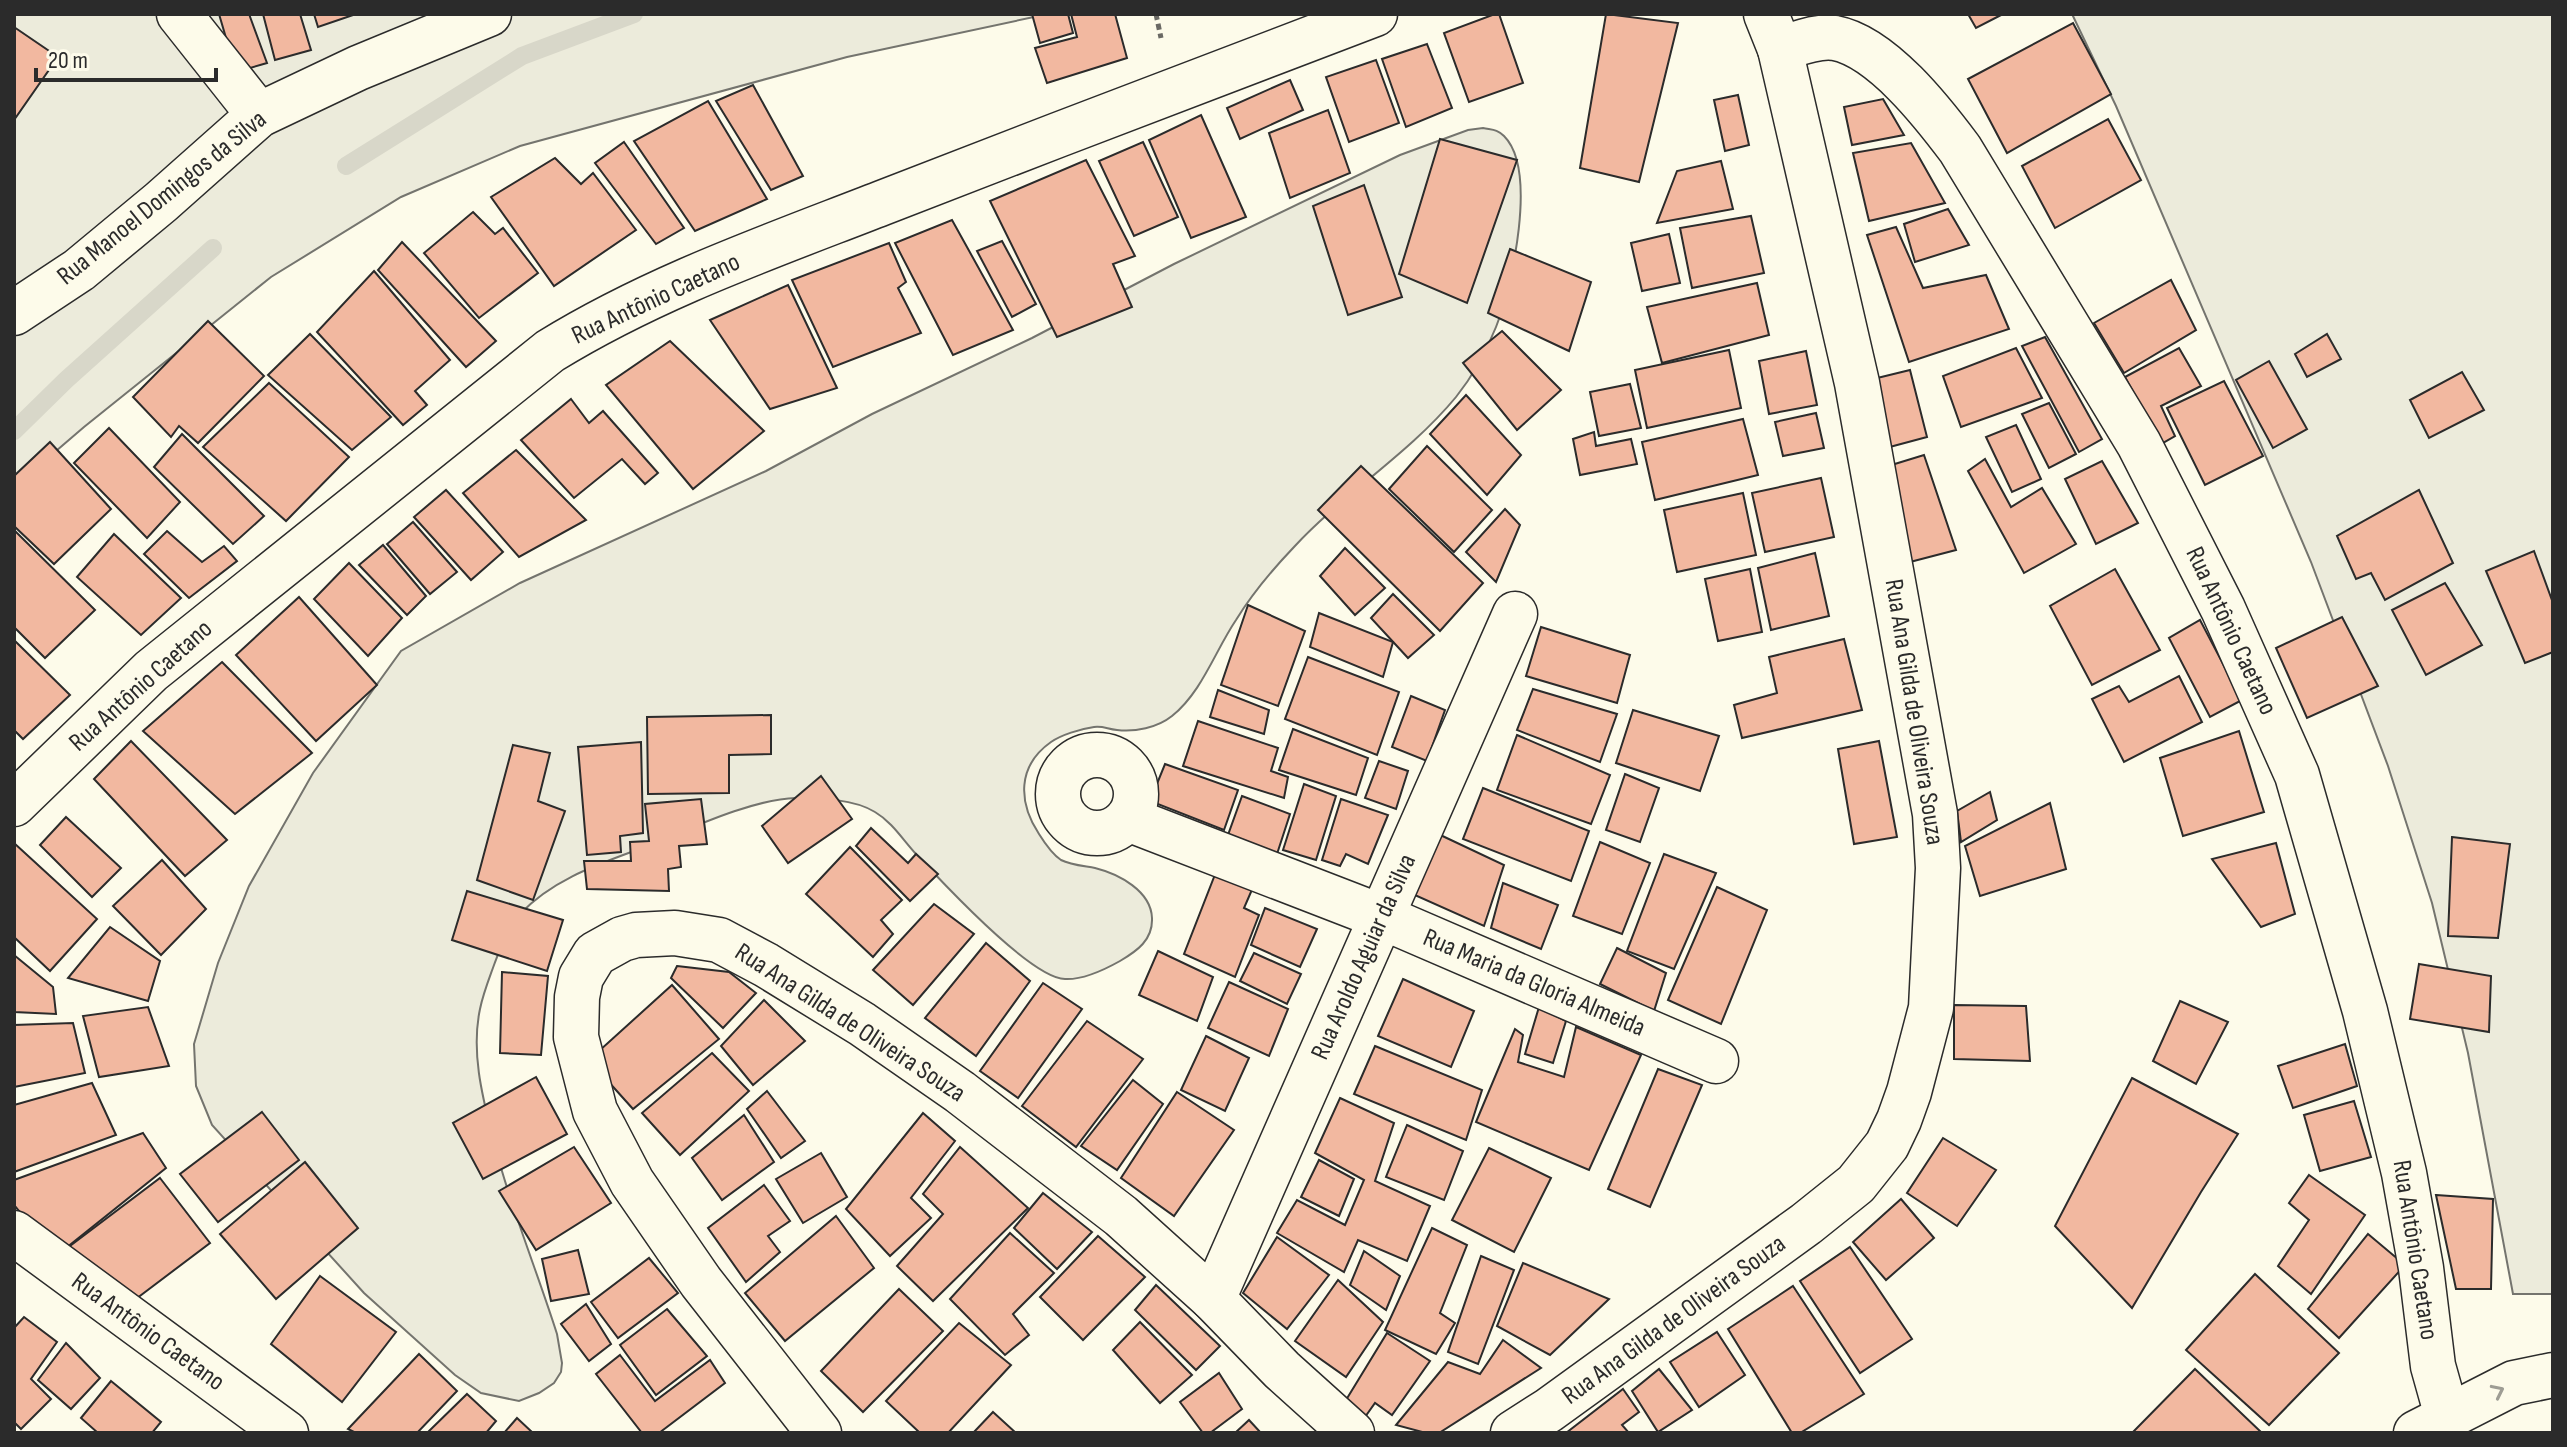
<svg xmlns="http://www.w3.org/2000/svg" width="2567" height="1447" font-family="'Sofia Sans Condensed',sans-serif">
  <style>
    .green { fill: #ecebdb; stroke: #74746e; stroke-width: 2 }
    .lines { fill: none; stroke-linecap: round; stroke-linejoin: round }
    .stream { stroke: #d8d7c9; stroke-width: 18 }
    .building { fill: #f2b8a0; stroke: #2b2b2b; stroke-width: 2 }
    .street-casing { stroke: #2b2b2b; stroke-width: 47 }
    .path { stroke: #6a6964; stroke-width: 5; stroke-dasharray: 6 4; stroke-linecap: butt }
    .street { stroke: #fdfbea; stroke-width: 44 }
    .oneway { stroke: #9e9d94 }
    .labels { text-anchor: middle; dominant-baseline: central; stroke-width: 6; stroke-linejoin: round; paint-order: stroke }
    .street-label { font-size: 26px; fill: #2b2b2b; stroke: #fdfbea }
  </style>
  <rect width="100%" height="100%" fill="#fdfbea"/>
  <!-- green -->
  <g class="green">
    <path d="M14,14H1048L847,57L520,146L401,197L271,277L84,427L14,487Z"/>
    <path d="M2072,14H2553V1294H2513L2468,1053L2432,903L2388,766L2311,562L2116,106Z"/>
    <path d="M1483,128C1492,130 1497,129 1504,136C1538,170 1512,286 1496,327C1486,352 1472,377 1456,397C1408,455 1344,493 1294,547C1273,569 1252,594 1236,620C1215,651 1202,692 1172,716C1157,728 1135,732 1117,730C1107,729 1104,726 1094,727C1080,729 1061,735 1051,742C1017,766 1018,802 1039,834C1044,842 1052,854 1061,860C1071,865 1085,866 1095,868C1119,874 1151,891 1152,918C1153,940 1137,951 1120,961C1104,970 1083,980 1065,979C1031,978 941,881 916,854C903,840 892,822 875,812C854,799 820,798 796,798C751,799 685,831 642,848C599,864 553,879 520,914C507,928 501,947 494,965C489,979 483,994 480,1009C471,1051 482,1095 492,1135C509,1203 536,1268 557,1334L562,1363L561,1372L554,1383L539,1393L519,1401L481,1393L455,1375L364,1293L212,1125L196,1086L194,1044L218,963L249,886L313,773L401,651L520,583L766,471L872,414L1032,338L1174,264L1400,155L1468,130Z"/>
  </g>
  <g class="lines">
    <!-- stream -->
    <g class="stream">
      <path d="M346,166L522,56L634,14"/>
      <path d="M14,431L66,380L213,248"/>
    </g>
  </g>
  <!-- building -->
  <g class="building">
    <path d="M219,14H249L267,63L236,72Z"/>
    <path d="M263,14H300L311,50L275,60Z"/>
    <path d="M314,14H356L318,27Z"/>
    <path d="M1032,14H1068L1073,33L1040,43Z"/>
    <path d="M1071,14H1115L1127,58L1047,83L1035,48L1077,37Z"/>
    <path d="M1495,14H1499L1523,83L1469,102L1444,33Z"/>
    <path d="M1606,14L1678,23L1639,182L1580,168Z"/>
    <path d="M1968,14H2003L1976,28Z"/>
    <path d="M2073,23L2111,94L2007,153L1968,79Z"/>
    <path d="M14,27L58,57L14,120Z"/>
    <path d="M1427,44L1452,108L1406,127L1382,59Z"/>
    <path d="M1376,60L1399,123L1349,142L1326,77Z"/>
    <path d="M1290,80L1303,110L1240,139L1227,108Z"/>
    <path d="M753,85L803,176L771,190L716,101Z"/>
    <path d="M1738,95L1749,145L1725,151L1714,100Z"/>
    <path d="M1883,99L1904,135L1852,145L1844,107Z"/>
    <path d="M708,101L767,199L695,231L634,141Z"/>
    <path d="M1328,110L1350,173L1290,198L1269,133Z"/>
    <path d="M1201,115L1246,217L1191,238L1149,140Z"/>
    <path d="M2108,119L2141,180L2055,228L2022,166Z"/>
    <path d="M1440,139L1517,160L1467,303L1399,274Z"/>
    <path d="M624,142L684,228L656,244L595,163Z"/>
    <path d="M1143,142L1178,217L1134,236L1099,161Z"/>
    <path d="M1911,143L1945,203L1869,221L1853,153Z"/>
    <path d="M555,158L581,184L593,173L636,230L554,286L491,197Z"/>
    <path d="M1086,160L1135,256L1113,264L1132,307L1057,337L990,201Z"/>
    <path d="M1721,161L1733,209L1657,223L1677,171Z"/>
    <path d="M1364,185L1402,297L1348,315L1313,206Z"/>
    <path d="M1948,209L1969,245L1915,262L1904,224Z"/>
    <path d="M473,212L495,234L503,228L538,273L479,318L424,253Z"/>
    <path d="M1751,216L1764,273L1692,288L1680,228Z"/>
    <path d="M952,220L1013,330L953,355L895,243Z"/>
    <path d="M1896,227L1923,288L1986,275L2009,329L1909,362L1867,235Z"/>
    <path d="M1669,234L1680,283L1642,291L1631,243Z"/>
    <path d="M1002,241L1036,304L1012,317L977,251Z"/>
    <path d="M402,242L496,341L466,367L378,270Z"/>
    <path d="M889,243L906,282L898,288L921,333L833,367L792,280Z"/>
    <path d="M1510,249L1591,282L1569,351L1488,313Z"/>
    <path d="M374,271L450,360L415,391L427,405L403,425L317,332Z"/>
    <path d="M2171,280L2196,330L2124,373L2094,323Z"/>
    <path d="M1757,283L1769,335L1662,363L1647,307Z"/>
    <path d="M788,285L837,388L770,409L710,320Z"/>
    <path d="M208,321L264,376L198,443L179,426L171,437L133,397Z"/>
    <path d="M1502,331L1561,390L1517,430L1463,363Z"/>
    <path d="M310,334L391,417L352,450L268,375Z"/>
    <path d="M2327,334L2341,359L2307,377L2295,354Z"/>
    <path d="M2045,337L2102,439L2079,452L2022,346Z"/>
    <path d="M670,341L764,431L693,489L606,385Z"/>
    <path d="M2016,348L2042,398L1961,427L1943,376Z"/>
    <path d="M2179,348L2201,386L2161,406L2175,436L2161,444L2125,377Z"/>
    <path d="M1729,350L1741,408L1647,428L1635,370Z"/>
    <path d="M1806,351L1817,405L1769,414L1759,361Z"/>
    <path d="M2269,361L2307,429L2273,448L2236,380Z"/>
    <path d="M1910,370L1927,437L1886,448L1869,380Z"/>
    <path d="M2462,372L2484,410L2429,438L2410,400Z"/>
    <path d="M2224,381L2263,456L2205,485L2167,408Z"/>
    <path d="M269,383L349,457L286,521L203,447Z"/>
    <path d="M1630,384L1641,428L1599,436L1590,392Z"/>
    <path d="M1466,395L1521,455L1487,495L1430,434Z"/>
    <path d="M571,399L589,423L603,411L658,473L645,484L622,459L574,498L521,440Z"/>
    <path d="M2049,403L2076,454L2049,468L2022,414Z"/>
    <path d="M1816,413L1824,448L1783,456L1775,422Z"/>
    <path d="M1743,419L1758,475L1655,500L1642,442Z"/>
    <path d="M2016,425L2041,479L2012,492L1986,437Z"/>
    <path d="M109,428L180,502L147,538L74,463Z"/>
    <path d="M1594,432L1596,446L1631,439L1637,464L1580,475L1573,439Z"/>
    <path d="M182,434L264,516L233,544L154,467Z"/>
    <path d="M50,442L111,509L54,564L14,526V476Z"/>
    <path d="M1427,446L1492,510L1454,552L1389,489Z"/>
    <path d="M516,450L586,520L519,557L463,493Z"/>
    <path d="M1924,455L1956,550L1910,562L1885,467Z"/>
    <path d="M1985,459L2011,507L2042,488L2076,544L2024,573L1968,471Z"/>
    <path d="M2102,461L2138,523L2096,544L2065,479Z"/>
    <path d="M1361,466L1483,583L1440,631L1318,510Z"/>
    <path d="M1821,478L1834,537L1765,552L1752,493Z"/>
    <path d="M446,490L503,552L471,580L414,517Z"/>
    <path d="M2419,490L2453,563L2385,600L2371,573L2356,579L2337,536Z"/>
    <path d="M1743,493L1756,555L1677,572L1664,510Z"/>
    <path d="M1505,509L1520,525L1496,582L1466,552Z"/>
    <path d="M413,522L457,572L430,594L387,544Z"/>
    <path d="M14,530L95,610L45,658L14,627Z"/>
    <path d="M167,531L202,562L224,546L237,561L189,598L144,554Z"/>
    <path d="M114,534L181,598L141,635L77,577Z"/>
    <path d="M383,545L426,596L407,615L359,565Z"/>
    <path d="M1345,548L1385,588L1355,615L1320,576Z"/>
    <path d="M2534,551L2553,603V652L2525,663L2486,571Z"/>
    <path d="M1815,553L1829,616L1771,630L1758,568Z"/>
    <path d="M349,563L402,618L368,656L314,599Z"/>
    <path d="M1750,569L1762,632L1718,641L1705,579Z"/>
    <path d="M2115,569L2160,650L2092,685L2050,606Z"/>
    <path d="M2445,583L2482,645L2426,675L2392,610Z"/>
    <path d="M1393,594L1434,635L1408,658L1371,618Z"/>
    <path d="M299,597L377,685L316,741L236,655Z"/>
    <path d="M1248,605L1305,631L1278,706L1221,685Z"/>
    <path d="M1319,613L1393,642L1383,677L1310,647Z"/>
    <path d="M2342,617L2378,686L2307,718L2276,648Z"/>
    <path d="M2200,620L2242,700L2210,717L2169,638Z"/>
    <path d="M1541,627L1630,655L1617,703L1526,676Z"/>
    <path d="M1844,639L1862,710L1742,738L1734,705L1777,693L1769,657Z"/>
    <path d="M14,640L70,695L23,739L14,730Z"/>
    <path d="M1308,657L1399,692L1377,755L1285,719Z"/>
    <path d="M222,662L312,753L235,814L143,731Z"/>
    <path d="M2179,676L2202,722L2124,762L2092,699L2119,686L2129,702Z"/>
    <path d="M1533,689L1617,714L1600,762L1517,730Z"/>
    <path d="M1218,690L1269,710L1264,734L1210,717Z"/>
    <path d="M1411,696L1445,710L1427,761L1392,747Z"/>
    <path d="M1633,710L1719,736L1700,791L1616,763Z"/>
    <path d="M771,715V754L729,755V793L648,794L647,717Z"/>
    <path d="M1198,721L1278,748L1271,771L1288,777L1284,798L1183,766Z"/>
    <path d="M1293,729L1368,758L1356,795L1279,770Z"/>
    <path d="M2239,731L2264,812L2183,836L2160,758Z"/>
    <path d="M1517,735L1610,775L1591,824L1497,790Z"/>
    <path d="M131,741L227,840L185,876L94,779Z"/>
    <path d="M1879,741L1897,837L1854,844L1838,749Z"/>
    <path d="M641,742L643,833L620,836L621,852L587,855L578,747Z"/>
    <path d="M513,745L550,753L538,801L565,811L533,900L477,880Z"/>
    <path d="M1379,761L1408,771L1396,809L1365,798Z"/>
    <path d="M1165,764L1238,790L1224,830L1150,801Z"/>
    <path d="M1625,774L1659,788L1640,842L1606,830Z"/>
    <path d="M821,776L852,819L788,863L762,826Z"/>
    <path d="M1304,784L1336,796L1316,860L1283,850Z"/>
    <path d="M1483,788L1589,831L1571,881L1463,839Z"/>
    <path d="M1990,792L1997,820L1961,842L1957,811Z"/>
    <path d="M1242,796L1290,814L1277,854L1228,835Z"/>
    <path d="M701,799L707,844L679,846L681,867L668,869L669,891L587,889L584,861H631L630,842L649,841L645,804Z"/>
    <path d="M1341,799L1388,815L1368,864L1346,854L1340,866L1322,860Z"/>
    <path d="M2050,803L2066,869L1980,896L1965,846Z"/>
    <path d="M66,817L121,868L92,897L40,845Z"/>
    <path d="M871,828L908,863L916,854L938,874L910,901L856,846Z"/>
    <path d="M1434,832L1504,865L1484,926L1408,892Z"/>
    <path d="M2452,837L2510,844L2498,938L2448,936Z"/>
    <path d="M1600,842L1650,863L1622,934L1573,916Z"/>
    <path d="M14,843L97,919L50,971L14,937Z"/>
    <path d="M2276,843L2295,914L2261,927L2212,859Z"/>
    <path d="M850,847L902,900L881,920L893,934L873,957L806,894Z"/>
    <path d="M1664,854L1716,873L1674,969L1627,951Z"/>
    <path d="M162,860L206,909L161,955L113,906Z"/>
    <path d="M1216,872L1254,885L1244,908L1259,915L1235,977L1184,954Z"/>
    <path d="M1503,883L1558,905L1541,949L1491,928Z"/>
    <path d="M1717,887L1767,910L1721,1024L1668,1000Z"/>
    <path d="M467,891L563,920L547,971L452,940Z"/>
    <path d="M934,904L974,934L913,1005L873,970Z"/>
    <path d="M1265,908L1317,929L1300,967L1251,945Z"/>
    <path d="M110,927L160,961L148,1001L68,978Z"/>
    <path d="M986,943L1030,981L976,1056L925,1018Z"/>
    <path d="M1617,948L1666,973L1654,1011L1600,984Z"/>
    <path d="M1158,951L1213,977L1197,1021L1139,995Z"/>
    <path d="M1254,953L1301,974L1287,1004L1240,981Z"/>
    <path d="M14,955L53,987L56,1014L14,1012Z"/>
    <path d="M2419,964L2491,976L2489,1032L2410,1019Z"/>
    <path d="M677,966L729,972L756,993L723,1028L671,978Z"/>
    <path d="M502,972L548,976L541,1055L500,1053Z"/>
    <path d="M1403,979L1474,1011L1451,1067L1378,1036Z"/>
    <path d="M1229,982L1288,1009L1269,1056L1208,1028Z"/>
    <path d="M1043,983L1082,1009L1018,1098L980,1071Z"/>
    <path d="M672,985L719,1039L633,1109L589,1060Z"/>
    <path d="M764,1000L805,1041L753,1085L721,1046Z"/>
    <path d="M2180,1001L2228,1022L2196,1084L2153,1061Z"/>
    <path d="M1954,1005L2026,1006L2030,1061L1954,1059Z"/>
    <path d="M148,1007L169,1066L99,1077L83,1016Z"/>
    <path d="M1539,1007L1566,1021L1553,1063L1525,1054Z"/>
    <path d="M1087,1021L1143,1059L1076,1147L1022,1106Z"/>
    <path d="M73,1023L85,1073L14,1087V1025Z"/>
    <path d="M1576,1027L1641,1055L1589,1170L1476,1122L1515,1029L1523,1035L1518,1062L1564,1077Z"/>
    <path d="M1206,1036L1249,1058L1225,1111L1181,1090Z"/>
    <path d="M2345,1044L2357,1086L2293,1108L2278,1066Z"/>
    <path d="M1375,1046L1482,1090L1466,1140L1354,1094Z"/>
    <path d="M712,1053L749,1091L680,1155L642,1113Z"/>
    <path d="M1658,1069L1702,1085L1650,1207L1608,1189Z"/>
    <path d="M536,1077L567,1134L483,1179L453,1123Z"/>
    <path d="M2132,1078L2238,1134L2201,1192L2132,1308L2055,1226Z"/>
    <path d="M1133,1080L1163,1104L1117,1170L1081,1146Z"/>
    <path d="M92,1083L116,1135L14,1172V1105Z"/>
    <path d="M767,1091L805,1141L781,1158L747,1109Z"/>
    <path d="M1177,1092L1234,1130L1174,1216L1121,1178Z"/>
    <path d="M1340,1098L1394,1123L1375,1181L1430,1206L1407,1261L1358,1240L1344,1272L1277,1233L1297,1200L1345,1225L1364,1180L1315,1153Z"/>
    <path d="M2354,1101L2371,1157L2320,1171L2304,1115Z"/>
    <path d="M262,1112L299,1160L218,1222L180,1174Z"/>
    <path d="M923,1113L955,1141L911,1198L931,1218L890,1256L846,1209Z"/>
    <path d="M744,1115L774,1162L722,1200L692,1158Z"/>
    <path d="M1407,1125L1463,1151L1444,1200L1386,1177Z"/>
    <path d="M143,1133L166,1168L56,1256L14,1205V1180Z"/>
    <path d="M1943,1138L1996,1170L1957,1226L1907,1193Z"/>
    <path d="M574,1147L611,1203L536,1250L499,1191Z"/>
    <path d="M960,1147L1028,1208L933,1301L897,1266L943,1214L923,1194Z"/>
    <path d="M1489,1148L1551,1178L1514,1252L1452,1220Z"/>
    <path d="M821,1153L847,1197L803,1223L776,1179Z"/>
    <path d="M1319,1160L1354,1179L1339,1216L1301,1197Z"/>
    <path d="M305,1162L358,1228L276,1299L220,1234Z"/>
    <path d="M2309,1175L2365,1215L2311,1294L2278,1266L2309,1220L2289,1203Z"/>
    <path d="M160,1178L210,1243L124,1308L62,1252Z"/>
    <path d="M764,1185L790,1221L768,1236L780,1252L746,1282L708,1228Z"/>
    <path d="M1043,1193L1092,1232L1057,1269L1014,1228Z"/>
    <path d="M2436,1195L2493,1199L2491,1289H2456Z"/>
    <path d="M1901,1199L1934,1238L1886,1280L1853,1242Z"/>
    <path d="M836,1216L874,1268L785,1341L745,1293Z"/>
    <path d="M1432,1228L1467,1245L1440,1313L1455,1323L1436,1354L1385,1330Z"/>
    <path d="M1010,1233L1054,1273L1013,1314L1029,1335L1005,1355L950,1299Z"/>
    <path d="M2368,1234L2405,1265L2339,1338L2308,1309Z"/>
    <path d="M1098,1236L1145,1277L1083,1340L1040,1297Z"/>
    <path d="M1277,1237L1329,1275L1287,1329L1243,1293Z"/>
    <path d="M1850,1247L1912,1339L1860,1373L1800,1281Z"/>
    <path d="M578,1250L589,1294L551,1301L542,1259Z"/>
    <path d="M1364,1251L1400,1276L1386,1310L1350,1285Z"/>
    <path d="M1481,1256L1514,1270L1478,1364L1448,1352Z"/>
    <path d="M649,1258L678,1293L618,1338L591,1302Z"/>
    <path d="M1523,1263L1609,1299L1550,1355L1497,1326Z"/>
    <path d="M2255,1274L2339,1353L2269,1425L2186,1350Z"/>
    <path d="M320,1276L396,1332L342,1402L271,1344Z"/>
    <path d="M1338,1280L1383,1322L1346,1377L1295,1341Z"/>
    <path d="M1156,1285L1220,1346L1196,1370L1135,1310Z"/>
    <path d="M1793,1286L1864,1394L1800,1433H1792L1728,1329Z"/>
    <path d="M899,1289L943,1331L863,1412L821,1371Z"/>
    <path d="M586,1304L611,1344L589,1361L561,1324Z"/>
    <path d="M667,1309L707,1356L656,1395L620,1345Z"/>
    <path d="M24,1317L57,1342L31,1379L51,1399L21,1429L14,1422V1328Z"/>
    <path d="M1140,1322L1192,1375L1160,1403L1113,1350Z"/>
    <path d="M959,1323L1011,1365L948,1433H920L886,1401Z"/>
    <path d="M1717,1332L1745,1375L1699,1407L1670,1362Z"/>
    <path d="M1387,1333L1430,1361L1392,1415L1375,1403L1365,1417L1346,1400Z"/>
    <path d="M1503,1340L1541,1368L1439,1433H1426L1396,1425L1448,1362L1480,1374Z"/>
    <path d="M66,1343L100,1378L71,1409L38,1380Z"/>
    <path d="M419,1354L457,1391L417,1433H356L348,1429Z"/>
    <path d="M620,1355L655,1401L710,1360L725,1383L659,1433H642L596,1374Z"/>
    <path d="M1659,1369L1692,1410L1658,1432L1632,1391Z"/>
    <path d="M2195,1369L2262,1433H2132Z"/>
    <path d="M1219,1373L1242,1409L1210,1433H1203L1180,1402Z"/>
    <path d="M111,1381L161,1422L152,1433H98L81,1418Z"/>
    <path d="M1623,1389L1639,1412L1622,1425L1629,1433H1566Z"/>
    <path d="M467,1394L496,1421L486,1433H427Z"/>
    <path d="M993,1412L1016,1433H973Z"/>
    <path d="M517,1418L533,1433H504Z"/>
    <path d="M1249,1420L1261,1433H1235Z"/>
  </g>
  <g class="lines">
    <defs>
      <g id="street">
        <path d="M179,14L259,115"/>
        <path d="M1766,14L1780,49C1797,44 1817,35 1835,38C1882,47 1933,113 1960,149L2139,444L2223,609L2297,775L2365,1011L2404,1173L2421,1268L2433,1366L2447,1416"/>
        <path d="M14,313L79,270L161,202L259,115L358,68L489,14"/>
        <circle cx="1097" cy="794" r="39"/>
        <path d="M14,804L151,671L550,351C654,287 769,247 882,203C1046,139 1210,77 1375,14"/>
        <path d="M1128,819L1382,917L1716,1061"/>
        <path d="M14,1233L286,1433"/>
        <path d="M1213,1299L1515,614"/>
        <path d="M819,1433L701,1282L632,1182L595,1111L576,1037L577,997L581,977L595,954L622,939L636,935L675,933L719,940L766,965L862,1024L960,1092L1121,1216L1213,1299L1282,1370L1352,1433"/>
        <path d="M1513,1433L1549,1410L1806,1224L1856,1184L1887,1145L1899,1120L1909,1092L1931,1008L1938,868L1935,814L1857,383L1780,49"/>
        <path d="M2416,1433L2514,1383L2553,1375"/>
      </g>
    </defs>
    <!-- street casing -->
    <use href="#street" class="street-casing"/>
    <!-- path -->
    <path class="path" d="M1156,14L1161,38"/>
    <!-- street -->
    <use href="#street" class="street"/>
  </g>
  <!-- one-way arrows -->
  <defs><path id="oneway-chevron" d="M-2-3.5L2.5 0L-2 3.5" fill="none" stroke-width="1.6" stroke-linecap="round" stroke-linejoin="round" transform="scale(2)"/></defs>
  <use class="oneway" href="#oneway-chevron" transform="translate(2498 1391) rotate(-26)"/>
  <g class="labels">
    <!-- street labels -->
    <g class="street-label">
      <text transform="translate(162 198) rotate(-39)">Rua Manoel Domingos da Silva</text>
      <text transform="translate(656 299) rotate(-25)">Rua Antônio Caetano</text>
      <text transform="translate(2231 631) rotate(65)">Rua Antônio Caetano</text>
      <text transform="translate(141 686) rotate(-42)">Rua Antônio Caetano</text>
      <text transform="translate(1914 712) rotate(81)">Rua Ana Gilda de Oliveira Souza</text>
      <text transform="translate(1364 957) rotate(-66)">Rua Aroldo Aguiar da Silva</text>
      <text transform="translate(1534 983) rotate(23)">Rua Maria da Gloria Almeida</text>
      <text transform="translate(850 1023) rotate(33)">Rua Ana Gilda de Oliveira Souza</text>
      <text transform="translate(2415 1250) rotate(81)">Rua Antônio Caetano</text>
      <text transform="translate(1674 1320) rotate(-36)">Rua Ana Gilda de Oliveira Souza</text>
      <text transform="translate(148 1332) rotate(36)">Rua Antônio Caetano</text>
    </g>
  </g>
  <!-- border -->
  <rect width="2567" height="1447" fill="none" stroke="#2b2b2b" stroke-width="32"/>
  <!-- scale -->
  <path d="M36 68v12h180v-12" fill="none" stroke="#2b2b2b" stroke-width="4"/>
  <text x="48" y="68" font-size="24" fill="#2b2b2b" stroke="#fdfbea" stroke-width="6" paint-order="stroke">20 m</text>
</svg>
